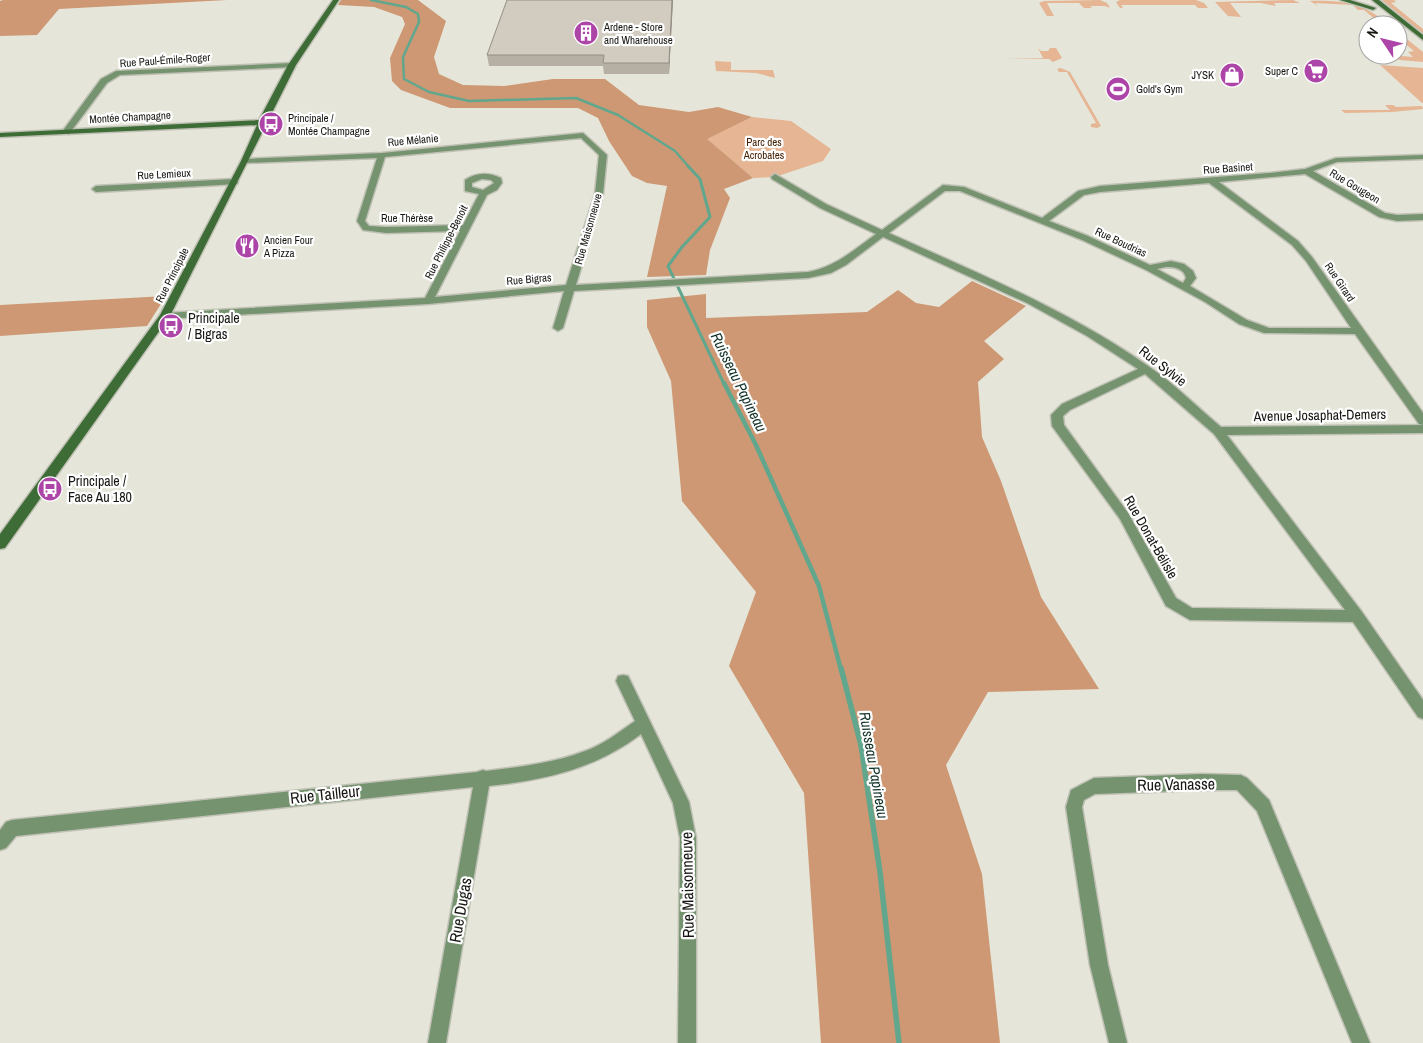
<svg xmlns="http://www.w3.org/2000/svg" width="1423" height="1043" font-family="'Archivo Narrow',sans-serif">
  <style>
    .green { fill: #e5b594 }
    .forest { fill: #cd9873 }
    .lines { fill: none; stroke-linecap: round; stroke-linejoin: round }
    .stream-far3 { stroke: #60a78e; stroke-width: 2.5 }
    .stream-far2 { stroke: #60a78e; stroke-width: 3 }
    .stream-far1 { stroke: #60a78e; stroke-width: 4.5 }
    .stream { stroke: #60a78e; stroke-width: 5.5 }
    .street-casing { stroke: #c0c1b5; stroke-width: 3 }
    .secondary-casing { stroke: #c0c1b5; stroke-width: 3 }
    .street { fill: #75936f; fill-rule: evenodd }
    .secondary { fill: #3e6c36; fill-rule: evenodd }
    .wall { fill: #b5afa4 }
    .shaded-wall { fill: #938e86 }
    .building { fill: #d2cbbf; stroke: #938e86 }
    .labels { text-anchor: middle; dominant-baseline: central; stroke-width: 4.5; stroke-linejoin: round; paint-order: stroke }
    .far-poi-label { font-size: 11px; fill: #161612; stroke: #fff; text-anchor: start }
    .far-street-label { font-size: 11px; fill: #161612; stroke: #fff }
    .far-park-label { font-size: 11px; fill: #442104; stroke: #fff }
    .poi-label { font-size: 14px; fill: #161612; stroke: #fff; text-anchor: start }
    .street-label { font-size: 14px; fill: #161612; stroke: #fff }
    .water-label { font-size: 15px; font-style: italic; fill: #103227; stroke: #fff }
    .near-street-label { font-size: 16px; fill: #161612; stroke: #fff }
  </style>
  <rect width="100%" height="100%" fill="#e5e6d9"/>
  <!-- green -->
  <g class="green">
    <path d="M1100,0L1107,3L1110,8L1105,6H1090L1092,8H1084L1079,3H1047L1054,16H1047L1039,3L1044,1Z"/>
    <path d="M1120,0H1196L1204,3L1208,8H1198L1195,5H1121L1123,8H1120L1116,2Z"/>
    <path d="M1293,0L1305,5L1300,3H1274L1276,6L1261,3H1230L1241,17L1228,16L1215,2Z"/>
    <path d="M1382,0H1423H1394L1396,2L1391,3L1423,29V34Z"/>
    <path d="M1310,1C1343,0 1364,4 1390,25H1382L1364,10H1358L1353,5L1315,3L1318,6Z"/>
    <path d="M1398,32L1423,52V62L1400,60L1390,55L1413,57L1408,52L1414,51L1398,38Z"/>
    <path d="M1038,48L1041,51H1048L1050,48H1056L1062,58L1053,62L1049,59L1002,58H1043Z"/>
    <path d="M715,61L731,62V70H773L775,78L756,73L716,71Z"/>
    <path d="M1380,65L1423,68V103H1422Z"/>
    <path d="M1061,68L1070,72L1101,126L1097,128L1091,127V124L1096,123L1067,72H1059L1057,69Z"/>
    <path d="M1385,105H1393L1396,107L1422,106L1423,109L1392,112L1345,113L1341,110H1390Z"/>
    <path d="M752,117L791,121L831,149L823,161L775,177L753,178L706,139Z"/>
  </g>
  <!-- forest -->
  <g class="forest">
    <path d="M3,0H227L59,9L37,35L0,36V1Z"/>
    <path d="M341,0H418L446,21L434,57L439,74L463,85L504,86L553,79H605L639,105L689,112L718,107L752,117L707,139L753,178L724,189L730,198L710,250L706,275L647,277L667,186L647,183L632,176L609,141L598,118L578,108H450L401,90L392,81L390,58L405,24L402,17L374,7L338,5Z"/>
    <path d="M972,281L1026,306L984,341L1004,359L978,382L982,437L1001,481L1041,597L1099,689L988,692L946,765L982,874L1000,1043H821L804,793L729,666L756,592L682,501L671,381L647,327V300L706,294V318L867,312L898,290L916,303L939,307Z"/>
    <path d="M166,296L147,326L0,336V305Z"/>
  </g>
  <g class="lines">
    <!-- stream-far3 -->
    <path class="stream-far3" d="M371,0L406,7L418,14L419,22L403,57L404,79L429,92L469,101L576,98L618,115L675,151L689,167"/>
    <!-- stream-far2 -->
    <path class="stream-far2" d="M688,166L700,179L710,217L682,247L668,266L724,384"/>
    <!-- stream-far1 -->
    <path class="stream-far1" d="M724,383L756,445L819,586L841,670"/>
    <!-- stream -->
    <path class="stream" d="M841,668L861,745L880,872L899,1043"/>
    <defs>
      <g id="street">
        <path d="M292,63H295V67L120,75L107,83L69,134L62,132L101,79L116,71Z"/>
        <path d="M583,133L607,155L603,194L576,285L808,272C835,267 854,250 876,234L820,208L772,179L771,177L775,174L826,204L882,230L943,185L964,187L1042,218L1078,191L1100,186L1269,173L1305,169L1336,158L1423,155V159L1337,162L1313,171L1385,213L1397,215L1423,214V220L1397,221L1379,217L1305,174L1219,182L1298,241L1312,257L1423,413V433L1227,435L1362,612L1423,700V719L1418,717L1353,622L1190,620L1166,606L1120,519L1052,426L1051,415L1062,404L1138,369L1087,336L1027,303L883,237L846,265L831,273L808,278L574,291L563,328L558,331L553,328L564,291L428,304L165,319L160,316L165,313L425,298L460,231L386,233L363,230L357,221L377,158L245,163H242V159L382,153ZM581,138L599,155L595,194L566,285L435,297L487,195L497,190L502,183L501,178C488,172 477,172 465,180V191L479,194L463,225L386,227L369,226L365,221L385,157ZM482,179L491,180L494,183L483,190L472,187V183ZM1209,183L1292,245L1306,261L1351,328H1269L1247,320L1190,286L1196,278L1193,271L1184,264L1171,261L1150,265L1088,236L1049,221L1084,195L1100,192ZM945,191H960L1082,240L1146,270L1205,302L1239,324L1264,333L1355,334L1419,424L1423,425L1221,427C1197,407 1174,383 1148,366C1068,310 977,273 889,233ZM1166,267C1174,267 1184,268 1186,278L1183,283L1157,269ZM1145,374L1214,434L1345,610L1192,608L1176,598L1128,513L1064,425L1063,416L1070,410Z"/>
        <path d="M234,179L238,182L237,184L96,192L92,189L96,186Z"/>
        <path d="M623,675L628,676L689,802L696,838V1043H678L680,838L673,803L641,734C595,769 545,780 489,786L446,1043H428L473,787L16,836L6,848L0,850V830L6,822L12,820L477,772L483,770L486,771C519,767 554,763 585,751C603,745 619,732 635,721L616,681L618,676Z"/>
        <path d="M1202,774L1241,775L1247,778L1269,800L1370,1043H1352L1257,811L1237,790H1202L1095,794L1084,800L1082,807L1108,965L1127,1043H1109L1090,965L1066,807L1071,790L1094,778Z"/>
      </g>
      <g id="secondary">
        <path d="M333,0H339L296,65L170,316L5,548L0,549V534L160,315L241,161L257,125L0,137V133L259,120L288,65Z"/>
        <path d="M1340,0H1350L1376,8L1373,10Z"/>
        <path d="M1372,0H1379L1423,35V40Z"/>
      </g>
    </defs>
    <!-- street casing -->
    <use href="#street" class="street-casing"/>
    <!-- secondary casing -->
    <use href="#secondary" class="secondary-casing"/>
    <!-- street -->
    <use href="#street" class="street"/>
    <!-- secondary -->
    <use href="#secondary" class="secondary"/>
  </g>
  <!-- wall -->
  <path class="wall" d="M673,0L669,74H604L603,66H489L487,55Z"/>
  <!-- shaded-wall -->
  <path class="shaded-wall" d="M672,0H673L669,74V63Z"/>
  <!-- building -->
  <path class="building" d="M507,0H672L669,63H603L604,55H487Z"/>
  <!-- icons -->
  <defs>
    <symbol id="building-disc" viewBox="-11 -11 22 22"><circle r="9.5" fill="#ad45a8" stroke="#fff"/><path d="M-4-6H4V6H1V3H-1V6H-4ZM-2.5-4.3h1.7v1.8h-1.7ZM.8-4.3h1.7v1.8H.8ZM-2.5-1h1.7V.8h-1.7ZM.8-1h1.7V.8H.8Z" fill="#fff"/></symbol>
    <symbol id="supermarket-disc" viewBox="-11 -11 22 22"><circle r="9.5" fill="#ad45a8" stroke="#fff"/><path d="M-6-5.5h2.5l.6 2H6L4.5 2H-2.5L-4.4-4H-6ZM-1.5 3.2a1.3 1.3 0 1 0 .1 0ZM3 3.2a1.3 1.3 0 1 0 .1 0Z" fill="#fff"/></symbol>
    <symbol id="shop-disc" viewBox="-11 -11 22 22"><circle r="9.5" fill="#ad45a8" stroke="#fff"/><path d="M-5-2.5h2.3a2.7 3.5 0 0 1 5.4 0H5L5.5 6h-11ZM-1.5-2.5h3a1.5 2.3 0 0 0-3 0Z" fill="#fff"/></symbol>
    <symbol id="stadium-disc" viewBox="-11 -11 22 22"><circle r="9.5" fill="#ad45a8" stroke="#fff"/><path d="M0-5a6.5 5 0 1 0 0 10a6.5 5 0 1 0 0-10ZM-3.5-1.8h7v3.6h-7Z" fill="#fff"/></symbol>
    <symbol id="bus-disc" viewBox="-11 -11 22 22"><circle r="9.5" fill="#ad45a8" stroke="#fff"/><path d="M-5-6H5V4H4V6H2V4H-2V6H-4V4H-5ZM-3.5-4V0h7V-4ZM-3.5 1.2v1.5H-2V1.2ZM2 1.2v1.5H3.5V1.2Z" fill="#fff"/></symbol>
    <symbol id="restaurant-disc" viewBox="-11 -11 22 22"><circle r="9.5" fill="#ad45a8" stroke="#fff"/><path d="M-5-6h1v4h1v-4h1v4h1v-4h1v5L-1.5 .5V6h-2V.5L-5-1ZM5-6V6H3V1.5H1.5Q1.5-4 5-6Z" fill="#fff"/></symbol>
  </defs>
  <g fill-rule="evenodd">
    <use href="#building-disc" x="572" y="19" width="28" height="28"/>
    <use href="#supermarket-disc" x="1302" y="57" width="28" height="28"/>
    <use href="#shop-disc" x="1218" y="61" width="28" height="28"/>
    <use href="#stadium-disc" x="1104" y="75" width="28" height="28"/>
    <use href="#bus-disc" x="257" y="110" width="28" height="28"/>
    <use href="#restaurant-disc" x="233" y="232" width="28" height="28"/>
    <use href="#bus-disc" x="157" y="312" width="28" height="28"/>
    <use href="#bus-disc" x="36" y="475" width="28" height="28"/>
  </g>
  <g class="labels">
    <!-- far-poi labels -->
    <g class="far-poi-label">
      <text x="604" y="27">Ardene - Store<tspan x="604" dy="13">and Wharehouse</tspan></text>
      <text x="1298" y="71" text-anchor="end">Super C</text>
      <text x="1214" y="75" text-anchor="end">JYSK</text>
      <text x="1136" y="89">Gold's Gym</text>
      <text x="288" y="118">Principale /<tspan x="288" dy="13">Montée Champagne</tspan></text>
      <text x="264" y="240">Ancien Four<tspan x="264" dy="13">A Pizza</tspan></text>
    </g>
    <!-- far-street labels -->
    <g class="far-street-label">
      <text transform="translate(165 60) rotate(-4)">Rue Paul-Émile-Roger</text>
      <text transform="translate(130 117) rotate(-3)">Montée Champagne</text>
      <text transform="translate(413 140) rotate(-5)">Rue Mélanie</text>
      <text transform="translate(1228 168) rotate(-4)">Rue Basinet</text>
      <text transform="translate(164 174) rotate(-3)">Rue Lemieux</text>
      <text transform="translate(1355 186) rotate(31)">Rue Gougeon</text>
      <text x="407" y="218">Rue Thérèse</text>
      <text transform="translate(588 229) rotate(-74)">Rue Maisonneuve</text>
      <text transform="translate(446 242) rotate(-63)">Rue Philippe-Benoit</text>
      <text transform="translate(1121 242) rotate(25)">Rue Boudrias</text>
      <text transform="translate(172 275) rotate(-63)">Rue Principale</text>
      <text transform="translate(529 279) rotate(-5)">Rue Bigras</text>
      <text transform="translate(1340 282) rotate(56)">Rue Girard</text>
    </g>
    <!-- far-park labels -->
    <g class="far-park-label">
      <text x="764" y="142">Parc des<tspan x="764" dy="13">Acrobates</tspan></text>
    </g>
    <!-- poi labels -->
    <g class="poi-label">
      <text x="188" y="318">Principale<tspan x="188" dy="16">/ Bigras</tspan></text>
      <text x="68" y="481">Principale /<tspan x="68" dy="16">Face Au 180</tspan></text>
    </g>
    <!-- street labels -->
    <g class="street-label">
      <text transform="translate(1163 366) rotate(38)">Rue Sylvie</text>
      <text transform="translate(1320 415) rotate(-1)">Avenue Josaphat-Demers</text>
      <text transform="translate(1151 537) rotate(60)">Rue Donat-Bélisle</text>
    </g>
    <!-- water labels -->
    <g class="water-label">
      <text transform="translate(739 382) rotate(64)">Ruisseau Papineau</text>
      <text transform="translate(874 765) rotate(80)">Ruisseau Papineau</text>
    </g>
    <!-- near-street labels -->
    <g class="near-street-label">
      <text transform="translate(1176 784) rotate(-1)">Rue Vanasse</text>
      <text transform="translate(325 794) rotate(-6)">Rue Tailleur</text>
      <text transform="translate(687 885) rotate(-91)">Rue Maisonneuve</text>
      <text transform="translate(460 910) rotate(-80)">Rue Dugas</text>
    </g>
  </g>
  <!-- north arrow -->
  <g transform="translate(1383 40) rotate(305)"><circle r="24" fill="#ffffff" stroke="#a2a2a0"/>
  <path d="M0-4L9 19L0 12L-9 19Z" fill="#ad45a8"/>
  <text y="-8" font-size="14" font-weight="bold" text-anchor="middle" fill="#161612">N</text>
  </g>
</svg>
